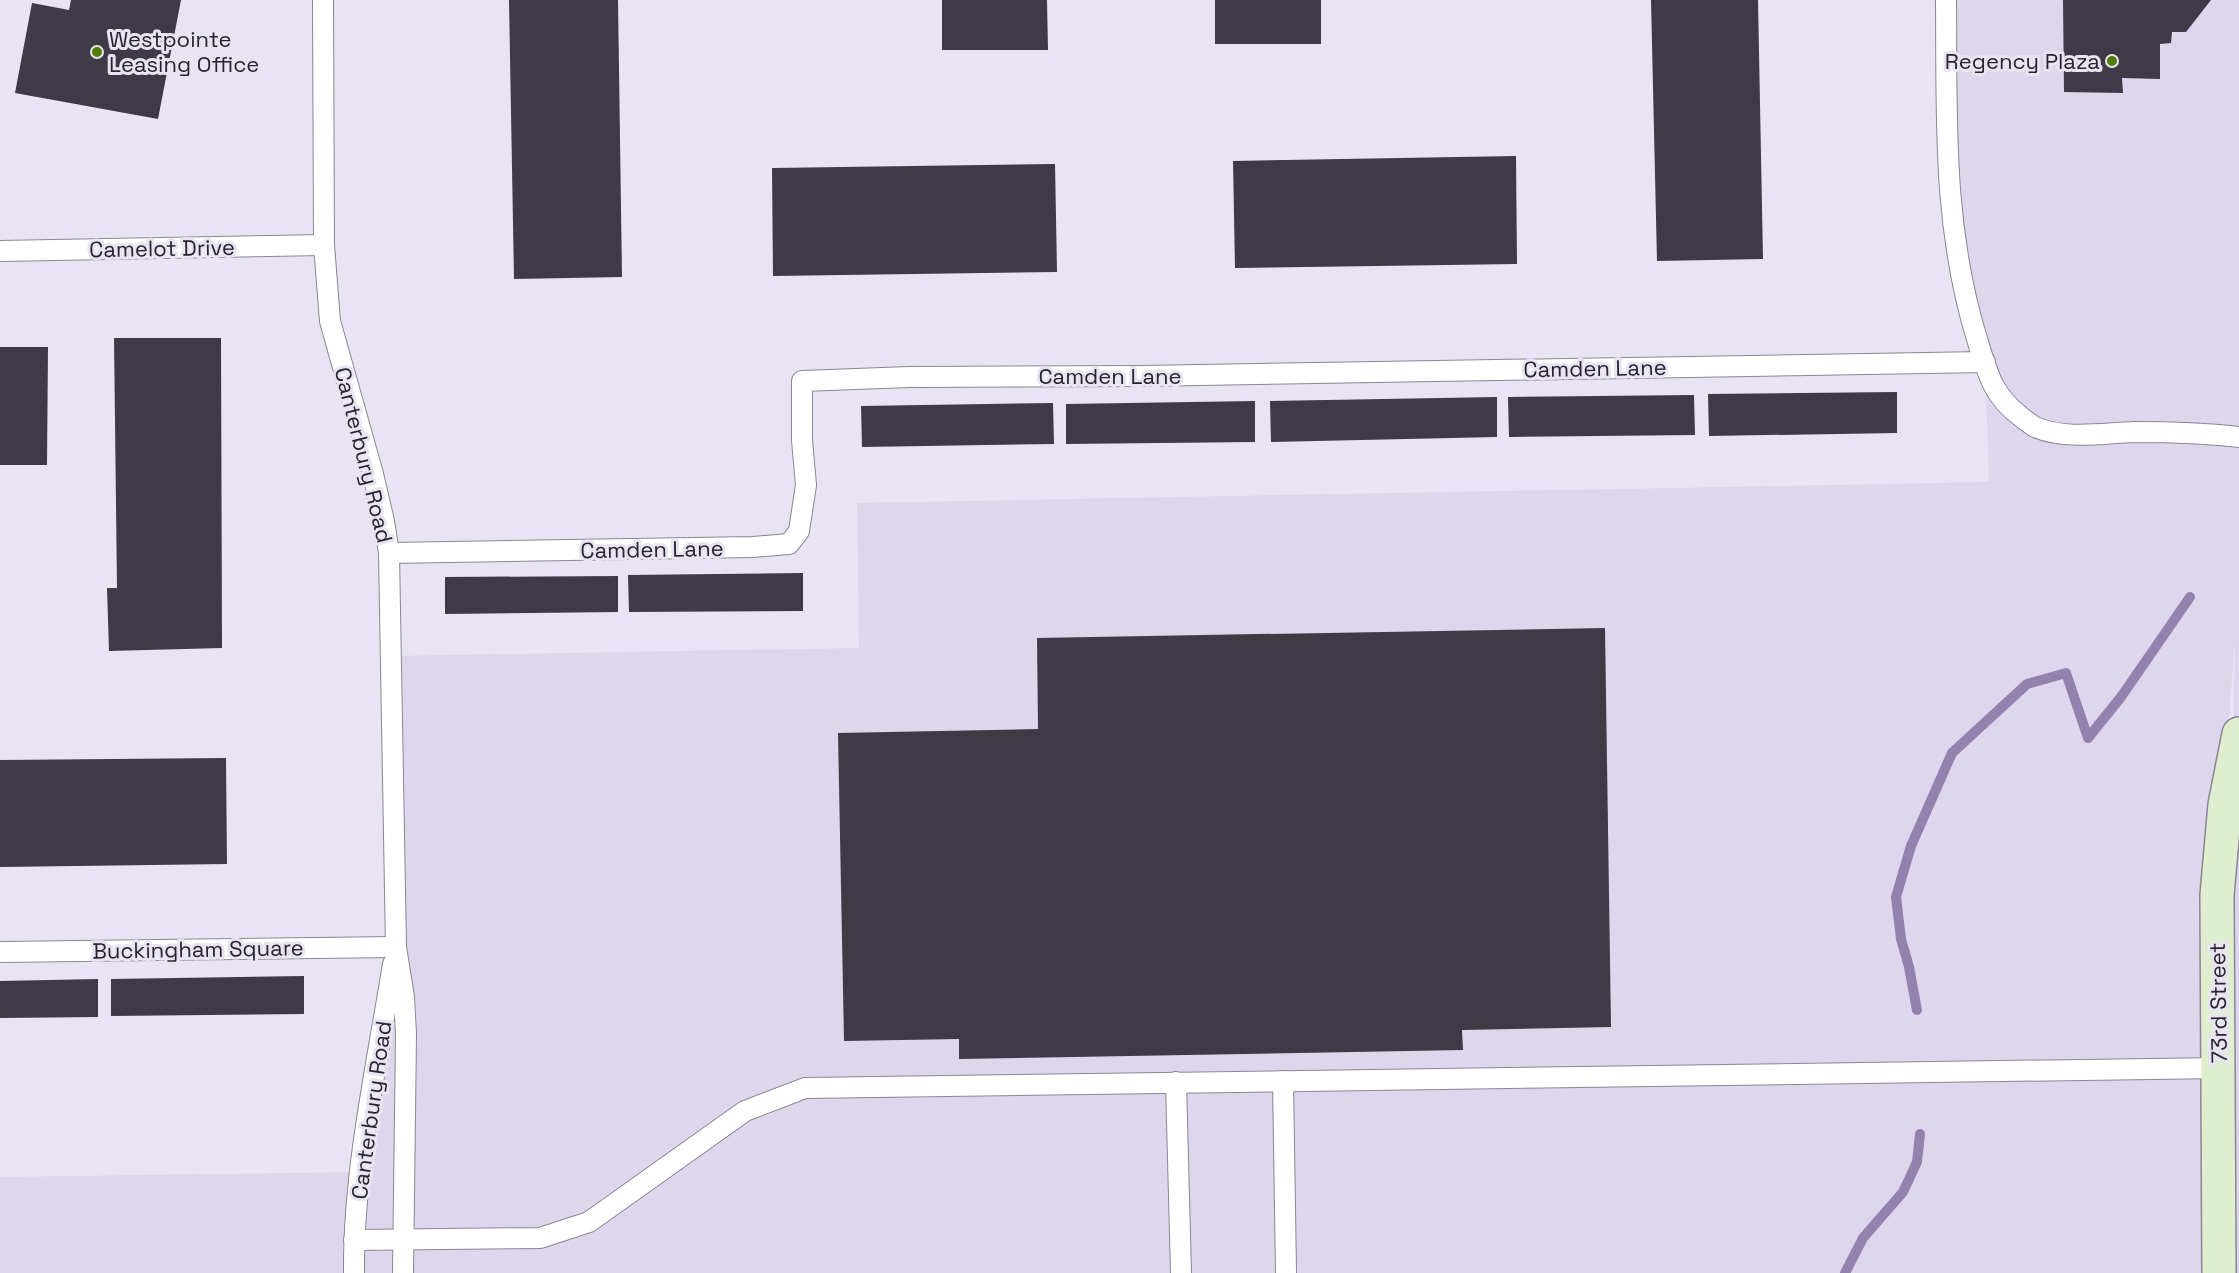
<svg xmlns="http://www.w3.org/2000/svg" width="2239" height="1273" font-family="'Space Grotesk',sans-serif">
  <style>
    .built { fill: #ded6ed; fill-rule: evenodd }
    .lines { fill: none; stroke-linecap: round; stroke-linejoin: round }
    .stream { stroke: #9283ae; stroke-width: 10 }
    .building { fill: #3e3a46 }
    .lane-casing { stroke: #8a8693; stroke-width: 22 }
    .secondary-casing { stroke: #8a8693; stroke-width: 36 }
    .lane { stroke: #fff; stroke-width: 20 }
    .secondary { stroke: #dfeecf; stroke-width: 33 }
    .poi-dot { fill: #4f7c02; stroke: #e9e4f3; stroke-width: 2 }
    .labels { text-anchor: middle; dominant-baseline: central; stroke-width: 6; stroke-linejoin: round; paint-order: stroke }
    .poi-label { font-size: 22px; fill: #27252b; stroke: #e9e4f3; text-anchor: start }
    .street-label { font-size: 22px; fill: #27252b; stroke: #e9e4f3 }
  </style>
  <rect width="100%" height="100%" fill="#e9e4f3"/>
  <!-- built -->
  <path class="built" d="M1945,0H2239V1273H0V1177L360,1172L396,947L390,656L859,648L857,503L1989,482L1985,362L1970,314ZM2235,636L2233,762L2220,843Z"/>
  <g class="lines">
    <!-- stream -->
    <g class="stream">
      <path d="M1917,1010L1909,967L1901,939L1896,897L1911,846L1952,753L2027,684L2066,673L2088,738L2121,697L2190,597"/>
      <path d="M1845,1273L1863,1238L1903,1192L1917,1162L1920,1134"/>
    </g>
  </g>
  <!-- building -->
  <g class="building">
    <path d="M71,0H181L158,119L15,93L32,3L69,10Z"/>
    <path d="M509,0H618L622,277L514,279Z"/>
    <path d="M942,0H1047L1048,50H942Z"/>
    <rect x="1215" y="0" width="106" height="44"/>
    <path d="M1651,0H1758L1763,259L1657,261Z"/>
    <path d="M2063,0H2211L2186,32H2172L2171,43L2160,44V79L2122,78L2123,93L2064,92Z"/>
    <path d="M1516,156L1517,264L1235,268L1233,161Z"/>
    <path d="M1055,164L1057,272L773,276L772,168Z"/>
    <path d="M114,338H221L222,648L109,651L107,588H117Z"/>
    <path d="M0,347H48L47,465H0Z"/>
    <path d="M1897,392V433L1709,436L1708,394Z"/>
    <path d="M1694,395L1695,435L1509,437L1508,397Z"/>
    <path d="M1497,397V437L1271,442L1270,401Z"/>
    <path d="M1255,401V442L1066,444V404Z"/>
    <path d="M1053,403L1054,444L862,447L861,406Z"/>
    <path d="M803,573V611L629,612L628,575Z"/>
    <path d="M618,576V612L445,614V577Z"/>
    <path d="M1605,628L1611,1027L1462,1030L1463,1050L959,1059V1039L844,1041L838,733L1038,729L1037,638Z"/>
    <path d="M226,758L227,864L0,867V760Z"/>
    <path d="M304,976V1014L111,1016V979Z"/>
    <path d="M98,979V1017L0,1018V981Z"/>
  </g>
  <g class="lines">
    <defs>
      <g id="lane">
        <path d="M323,0L324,245L330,321L373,474L384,521L389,553L396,947L404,997L406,1034L403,1273"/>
        <path d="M1946,0C1947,117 1942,225 1977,339C1987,371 1992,395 2020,416C2025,420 2030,424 2035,427C2065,440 2103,433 2134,432C2169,432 2205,433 2239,437"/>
        <path d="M0,251L324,245"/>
        <path d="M389,553L753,547L789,544L799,531L806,485L802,440V381L909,377L1141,376L1985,362"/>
        <path d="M0,952L396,947"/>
        <path d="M1283,1081L1286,1273"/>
        <path d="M1176,1082L1181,1273"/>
        <path d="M354,1240L540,1238L589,1222L745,1111L805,1088L2219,1068"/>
        <path d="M354,1273C353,1172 377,1064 393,964"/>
      </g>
      <path id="secondary" d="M2219,1273L2217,895L2225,805L2239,734"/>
    </defs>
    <!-- lane casing -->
    <use href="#lane" class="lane-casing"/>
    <!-- secondary casing -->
    <use href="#secondary" class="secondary-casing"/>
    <!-- lane -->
    <use href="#lane" class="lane"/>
    <!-- secondary -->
    <use href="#secondary" class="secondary"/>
  </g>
  <!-- markers -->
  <g class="poi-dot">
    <circle cx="97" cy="52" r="6"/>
    <circle cx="2112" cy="61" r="6"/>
  </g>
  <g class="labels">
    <!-- poi labels -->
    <g class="poi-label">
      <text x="109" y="39">Westpointe<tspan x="109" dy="25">Leasing Office</tspan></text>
      <text x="2100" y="61" text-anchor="end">Regency Plaza</text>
    </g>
    <!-- street labels -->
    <g class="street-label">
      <text transform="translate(162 248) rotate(-1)">Camelot Drive</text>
      <text transform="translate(1595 368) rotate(-1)">Camden Lane</text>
      <text x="1110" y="376">Camden Lane</text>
      <text transform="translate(364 455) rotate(76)">Canterbury Road</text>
      <text transform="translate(652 549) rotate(-1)">Camden Lane</text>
      <text transform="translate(198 949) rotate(-1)">Buckingham Square</text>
      <text transform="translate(2218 1003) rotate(-91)">73rd Street</text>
      <text transform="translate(371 1110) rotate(-82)">Canterbury Road</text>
    </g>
  </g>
</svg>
